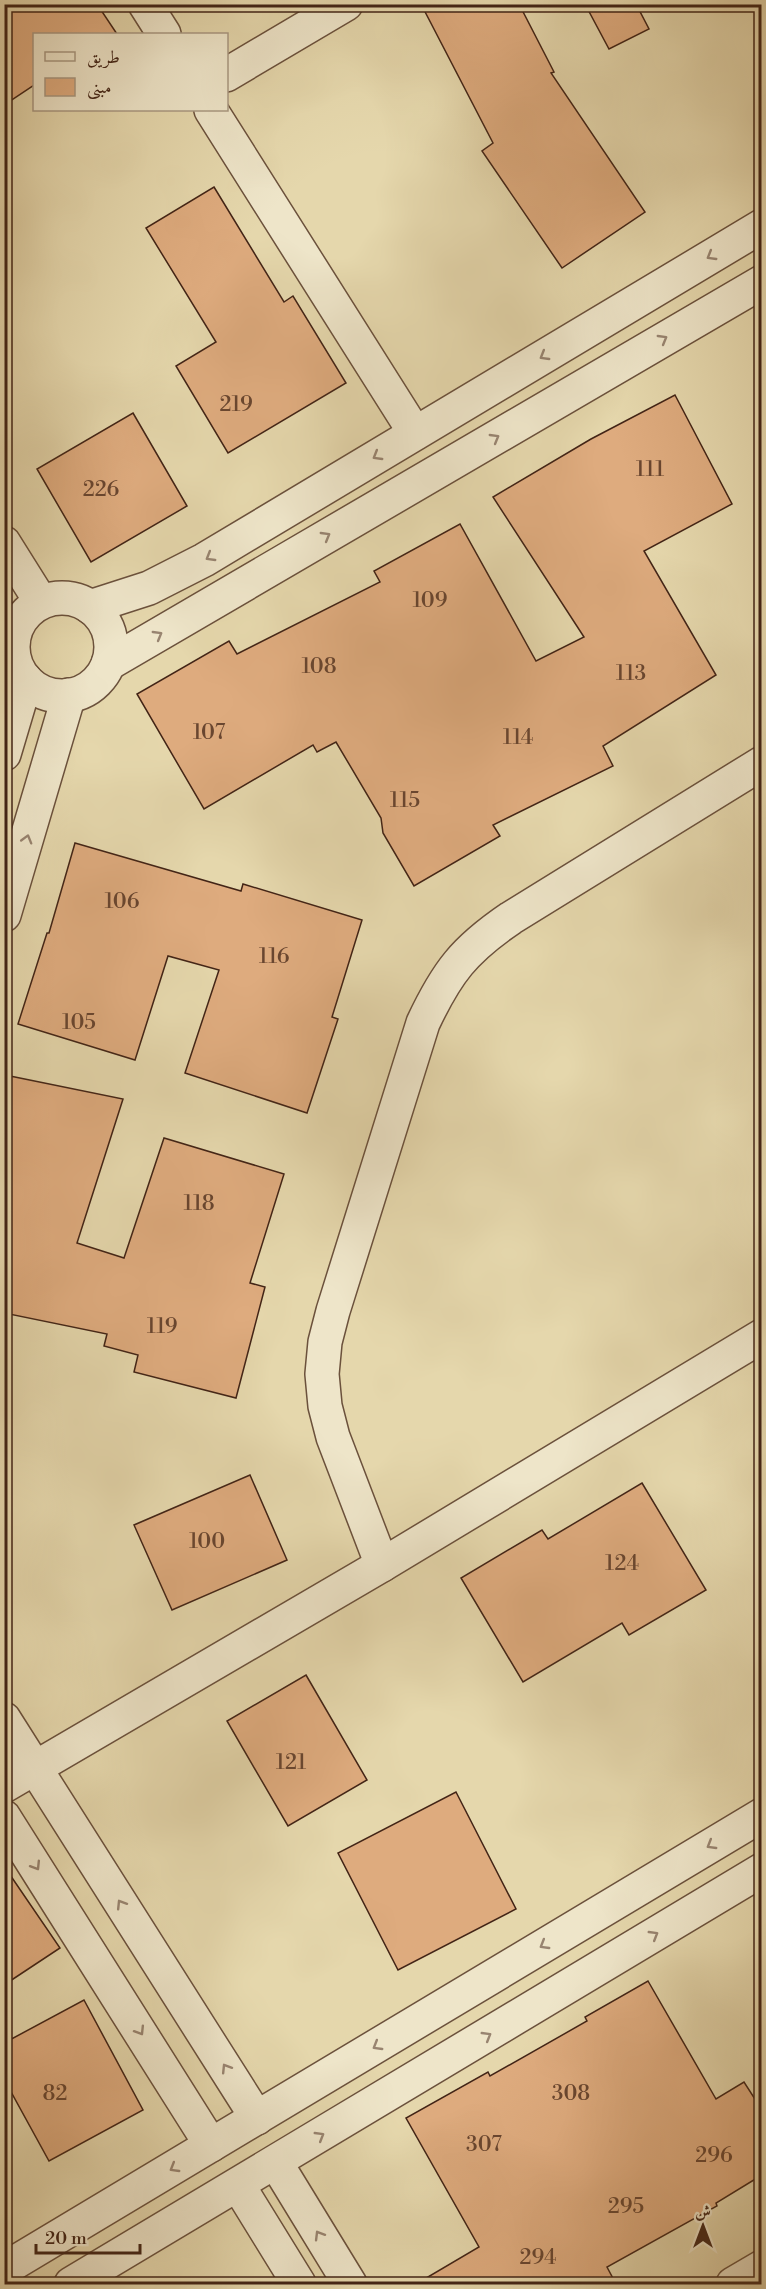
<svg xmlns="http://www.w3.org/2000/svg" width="766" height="2289" font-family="'Libre Bodoni',Amiri,serif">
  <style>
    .building { fill: #deab7e; stroke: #422416; stroke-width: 1.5 }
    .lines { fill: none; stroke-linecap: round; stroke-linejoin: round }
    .minor-casing { stroke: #6b513c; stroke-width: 36 }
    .minor { stroke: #eee5c9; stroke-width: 33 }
    .oneway { stroke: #988470 }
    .labels { text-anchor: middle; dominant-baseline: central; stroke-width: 4.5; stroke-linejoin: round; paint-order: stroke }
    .number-label { font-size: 21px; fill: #694630 }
  </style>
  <rect width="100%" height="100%" fill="#e5d7ac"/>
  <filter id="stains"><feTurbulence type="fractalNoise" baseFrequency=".00333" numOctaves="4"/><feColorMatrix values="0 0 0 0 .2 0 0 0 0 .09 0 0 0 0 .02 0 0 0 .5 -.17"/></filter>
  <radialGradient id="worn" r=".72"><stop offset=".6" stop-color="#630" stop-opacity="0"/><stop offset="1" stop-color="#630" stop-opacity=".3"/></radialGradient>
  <!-- building -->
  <g class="building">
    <path d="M4,4H97L117,34H34V85L4,105Z"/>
    <path d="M421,4H519L554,72L551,73L645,212L562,268L482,151L493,143Z"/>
    <path d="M585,4H636L649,29L609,49Z"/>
    <path d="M214,187L284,302L293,296L346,383L228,453L176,366L216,342L146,228Z"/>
    <path d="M675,395L732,504L644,551L716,675L603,746L613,766L493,825L500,836L414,886L383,833L381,818L336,742L317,752L313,745L204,809L137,694L229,641L237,654L380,582L374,571L460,524L536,661L584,637L493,497L591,439Z"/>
    <path d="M133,413L187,506L91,562L37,469Z"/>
    <path d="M75,843L241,891L243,884L362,920L332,1017L338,1019L307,1113L185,1073L219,970L168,956L135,1060L18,1024L47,933H49Z"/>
    <path d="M10,1076L123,1099L77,1243L124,1258L164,1138L284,1174L250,1283L265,1287L236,1398L134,1372L138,1355L104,1346L107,1334L4,1313V1100Z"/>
    <path d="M250,1475L287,1560L172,1610L134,1525Z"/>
    <path d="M642,1483L706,1590L629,1635L622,1623L523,1682L461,1578L542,1530L548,1539Z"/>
    <path d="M306,1675L367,1780L288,1826L227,1721Z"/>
    <path d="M456,1792L516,1909L398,1970L338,1853Z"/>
    <path d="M4,1866L60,1948L4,1985Z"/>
    <path d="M648,1981L716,2099L744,2082L762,2110V2175L716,2203L717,2206L607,2267L616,2284H416L479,2247L406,2118L488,2072L490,2076L587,2021L585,2017Z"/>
    <path d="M84,2000L143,2110L49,2161L4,2079V2043Z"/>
  </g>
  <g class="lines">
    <defs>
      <g id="minor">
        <path d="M145,4L164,34"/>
        <path d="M226,75L346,4"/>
        <path d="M211,110L415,433"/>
        <path d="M4,543L41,602"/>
        <circle cx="62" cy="647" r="49"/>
        <path d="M90,607L149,588L204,560L762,226"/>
        <path d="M108,664L762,282"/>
        <path d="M4,754L26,680"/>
        <path d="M4,915L69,695"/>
        <path d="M382,1565L333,1437L325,1406L322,1374L325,1342L333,1311L423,1023C447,972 464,950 511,918L762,763"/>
        <path d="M4,1719L257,2118"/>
        <path d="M4,1786L382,1565L762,1336"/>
        <path d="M4,1817L211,2145"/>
        <path d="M276,2163L350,2284"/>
        <path d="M238,2185L299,2284"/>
        <path d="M4,2269L762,1815"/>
        <path d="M71,2284L762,1870"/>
        <path d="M733,2284L762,2267"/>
      </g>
    </defs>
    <!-- minor casing -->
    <use href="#minor" class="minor-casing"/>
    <!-- minor -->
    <use href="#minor" class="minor"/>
  </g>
  <!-- one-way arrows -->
  <defs><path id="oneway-chevron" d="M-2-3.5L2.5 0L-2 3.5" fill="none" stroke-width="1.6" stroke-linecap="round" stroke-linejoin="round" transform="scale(1.5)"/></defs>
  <g class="oneway">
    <use href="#oneway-chevron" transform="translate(711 256) rotate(149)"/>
    <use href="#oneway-chevron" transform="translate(663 339) rotate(-30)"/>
    <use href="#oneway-chevron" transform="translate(544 356) rotate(149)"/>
    <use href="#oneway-chevron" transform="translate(495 438) rotate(-30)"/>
    <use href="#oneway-chevron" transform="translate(377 456) rotate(149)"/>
    <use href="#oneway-chevron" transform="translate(326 536) rotate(-30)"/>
    <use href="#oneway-chevron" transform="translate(210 557) rotate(149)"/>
    <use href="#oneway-chevron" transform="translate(158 635) rotate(-30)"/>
    <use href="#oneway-chevron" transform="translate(27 839) rotate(-74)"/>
    <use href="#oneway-chevron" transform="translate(711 1845) rotate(149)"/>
    <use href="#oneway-chevron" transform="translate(36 1866) rotate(58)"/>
    <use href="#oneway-chevron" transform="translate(121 1904) rotate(-122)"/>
    <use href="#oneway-chevron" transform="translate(654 1935) rotate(-31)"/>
    <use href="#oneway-chevron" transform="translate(544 1945) rotate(149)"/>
    <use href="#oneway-chevron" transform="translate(140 2031) rotate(58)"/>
    <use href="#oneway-chevron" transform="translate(487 2036) rotate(-31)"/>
    <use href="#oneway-chevron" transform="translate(377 2046) rotate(149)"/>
    <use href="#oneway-chevron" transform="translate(226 2068) rotate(-122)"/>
    <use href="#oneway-chevron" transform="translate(320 2136) rotate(-31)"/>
    <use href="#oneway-chevron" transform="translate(174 2168) rotate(149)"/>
    <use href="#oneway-chevron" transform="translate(319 2235) rotate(-121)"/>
  </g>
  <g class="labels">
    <!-- number labels -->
    <g class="number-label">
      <text x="236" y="405">219</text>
      <text x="650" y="470">111</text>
      <text x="101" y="490">226</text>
      <text x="430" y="601">109</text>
      <text x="319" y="667">108</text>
      <text x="631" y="674">113</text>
      <text x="209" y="733">107</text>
      <text x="518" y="738">114</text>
      <text x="405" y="801">115</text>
      <text x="122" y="902">106</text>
      <text x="274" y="957">116</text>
      <text x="79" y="1023">105</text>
      <text x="199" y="1204">118</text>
      <text x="162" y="1327">119</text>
      <text x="207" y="1542">100</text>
      <text x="622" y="1564">124</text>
      <text x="291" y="1763">121</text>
      <text x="55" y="2094">82</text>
      <text x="571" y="2094">308</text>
      <text x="484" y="2145">307</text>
      <text x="714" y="2156">296</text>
      <text x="626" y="2207">295</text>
      <text x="538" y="2258">294</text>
    </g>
  </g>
  <!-- margin -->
  <rect width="766" height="2289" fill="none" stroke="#e5d7ac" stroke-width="24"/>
  <rect x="6" y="6" width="754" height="2277" fill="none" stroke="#422416" stroke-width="3"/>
  <rect x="12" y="12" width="742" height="2265" fill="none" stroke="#422416" stroke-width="1.5"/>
  <!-- legend -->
  <rect x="33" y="33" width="195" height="78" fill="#eee5c9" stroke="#a99881" stroke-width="1.5"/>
  <rect x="45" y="52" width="30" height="9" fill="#eee5c9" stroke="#a99881" stroke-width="1.5"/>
  <text x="87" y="63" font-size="18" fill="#422416">طريق</text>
  <rect x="45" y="78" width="30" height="18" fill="#deab7e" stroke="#a99881" stroke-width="1.5"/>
  <text x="87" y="93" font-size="18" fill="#422416">مبنى</text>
  <!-- north arrow -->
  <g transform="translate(703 2226)" stroke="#eee5c9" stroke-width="4.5" paint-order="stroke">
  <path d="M0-4.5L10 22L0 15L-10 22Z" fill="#422416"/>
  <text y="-9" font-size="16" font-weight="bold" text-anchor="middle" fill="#422416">ش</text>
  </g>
  <!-- scale -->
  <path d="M36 2244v9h104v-9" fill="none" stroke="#422416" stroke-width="3"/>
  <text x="45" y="2244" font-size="18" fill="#422416" stroke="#eee5c9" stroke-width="4.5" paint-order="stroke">20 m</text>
  <rect width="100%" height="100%" filter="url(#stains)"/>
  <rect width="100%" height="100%" fill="url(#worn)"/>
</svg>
